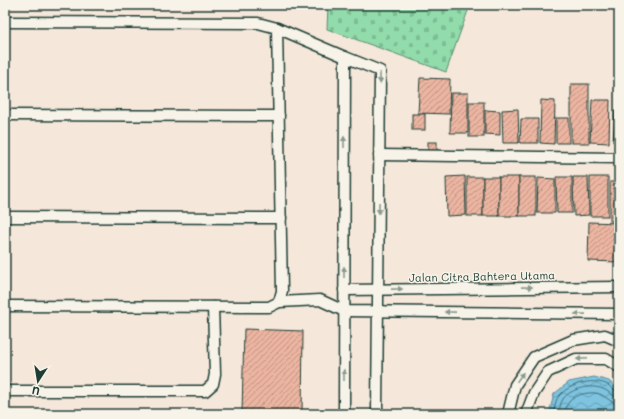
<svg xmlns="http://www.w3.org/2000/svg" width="624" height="419" font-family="Mali,sans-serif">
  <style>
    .cemetery { fill: url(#cemetery-stones); stroke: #588c70 }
    .water { fill: url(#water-waves); stroke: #588d9b }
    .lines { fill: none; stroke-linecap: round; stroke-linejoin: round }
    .shore { stroke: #457378; stroke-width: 1 }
    .building { fill: url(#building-hatch); stroke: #1f3d34 }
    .street-casing { stroke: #1f3d34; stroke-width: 13 }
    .street { stroke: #f7f3e8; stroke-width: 10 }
    .oneway { fill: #8b988e }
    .labels { text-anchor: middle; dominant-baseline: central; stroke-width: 3; stroke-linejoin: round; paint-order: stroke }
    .street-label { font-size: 11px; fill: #1f3d34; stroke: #f7f3e8 }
  </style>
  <defs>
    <pattern id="cemetery-stones" width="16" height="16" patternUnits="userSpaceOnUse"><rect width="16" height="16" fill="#92dbab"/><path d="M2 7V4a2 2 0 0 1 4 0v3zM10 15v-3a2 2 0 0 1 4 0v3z" fill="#7dbd94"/></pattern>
    <pattern id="water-waves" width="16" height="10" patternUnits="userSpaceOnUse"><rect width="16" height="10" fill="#7ec3df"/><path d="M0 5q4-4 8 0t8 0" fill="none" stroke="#67a0b6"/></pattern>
    <pattern id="building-hatch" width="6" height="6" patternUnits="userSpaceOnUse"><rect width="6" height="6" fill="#ebb5a1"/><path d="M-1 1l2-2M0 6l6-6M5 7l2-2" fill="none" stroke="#be9484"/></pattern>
  </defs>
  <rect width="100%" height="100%" fill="#f5e7da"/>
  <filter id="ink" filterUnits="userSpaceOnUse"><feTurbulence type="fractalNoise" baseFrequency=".025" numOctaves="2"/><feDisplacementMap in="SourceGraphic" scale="8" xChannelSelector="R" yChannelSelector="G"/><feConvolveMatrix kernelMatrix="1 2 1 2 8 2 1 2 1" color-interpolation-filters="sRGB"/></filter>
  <g filter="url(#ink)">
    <!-- cemetery -->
    <path class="cemetery" d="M328,5H470L446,72L327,29Z"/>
    <!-- water -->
    <path class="water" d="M594,377L609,381L619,390V414H549L554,394L569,382Z"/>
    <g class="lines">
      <!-- shore -->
      <g class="shore">
        <path d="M553,414C555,409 555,400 559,396C569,384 591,378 606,384C611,386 613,392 619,392"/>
        <path d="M558,414C560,410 560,403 563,399C571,388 591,384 603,389C609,391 612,397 619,397"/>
        <path d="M565,414C566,410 566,405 569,402C575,394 593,390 602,395C609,399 611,403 619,403"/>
      </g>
    </g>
    <!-- building -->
    <g class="building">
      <path d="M420,78L450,79L449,114L418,113Z"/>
      <rect x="571" y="84" width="18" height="59"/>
      <path d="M451,93H468V133H450Z"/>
      <path d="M541,100L555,101L554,144L540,143Z"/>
      <path d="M592,100H610L609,143L590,142Z"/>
      <rect x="469" y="102" width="15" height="35"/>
      <path d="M518,109L519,143H503L502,110Z"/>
      <path d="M485,110L500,111V135L485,134Z"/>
      <path d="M615,110H619V142H613Z"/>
      <rect x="412" y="114" width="13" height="16"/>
      <rect x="556" y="118" width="13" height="25"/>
      <path d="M521,119H538V143H520Z"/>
      <rect x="428" y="142" width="9" height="10"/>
      <path d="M465,176L466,215L447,216L446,177Z"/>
      <rect x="467" y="177" width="16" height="39"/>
      <rect x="483" y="177" width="16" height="39"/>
      <rect x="499" y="177" width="20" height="39"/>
      <rect x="519" y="177" width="17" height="39"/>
      <path d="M556,177H572V213H557Z"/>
      <path d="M573,177H588L589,215L574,216Z"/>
      <rect x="590" y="177" width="18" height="39"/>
      <path d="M538,178L555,179V213H537Z"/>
      <rect x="610" y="182" width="9" height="39"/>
      <path d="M589,222L619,223V262L588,261Z"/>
      <path d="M244,329L303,331L302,414H242Z"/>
    </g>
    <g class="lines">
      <defs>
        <g id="street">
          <path d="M5,22L258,23L277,28L282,291L279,302L269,307L5,306"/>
          <path d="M277,28L345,57"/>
          <path d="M5,115L279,116"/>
          <path d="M379,155L619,158"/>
          <path d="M5,217L281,218"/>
          <path d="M344,290L619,287"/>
          <path d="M279,302L320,300L344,311L619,314"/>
          <path d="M5,391H205L213,384L215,374L213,307"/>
          <path d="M344,414L345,57L380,71L377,414"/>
          <path d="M508,414L515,385L534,357L573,340L605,335L619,341"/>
          <path d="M526,414L534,393L548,372L576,359H606L619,367"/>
        </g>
      </defs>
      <!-- street casing -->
      <use href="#street" class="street-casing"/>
      <!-- street -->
      <use href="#street" class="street"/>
    </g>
    <!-- one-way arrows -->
    <defs><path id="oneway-solid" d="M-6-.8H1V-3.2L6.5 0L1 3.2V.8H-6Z"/></defs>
    <g class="oneway">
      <use href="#oneway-solid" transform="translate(380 78) rotate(90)"/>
      <use href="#oneway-solid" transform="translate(344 142) rotate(-90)"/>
      <use href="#oneway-solid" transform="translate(379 208) rotate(91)"/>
      <use href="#oneway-solid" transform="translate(344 272) rotate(-90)"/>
      <use href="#oneway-solid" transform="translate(527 287) rotate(-1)"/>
      <use href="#oneway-solid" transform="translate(397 289) rotate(-1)"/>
      <use href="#oneway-solid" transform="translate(450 312) rotate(-179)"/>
      <use href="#oneway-solid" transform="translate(580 314) rotate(-179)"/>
      <use href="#oneway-solid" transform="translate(582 359) rotate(178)"/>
      <use href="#oneway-solid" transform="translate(344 375) rotate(-90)"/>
      <use href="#oneway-solid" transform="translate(520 377) rotate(-55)"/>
    </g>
  </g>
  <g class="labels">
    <!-- street labels -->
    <g class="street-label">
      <text transform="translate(482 276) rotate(-1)">Jalan Citra Bahtera Utama</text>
    </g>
  </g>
  <!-- margin -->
  <rect width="624" height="419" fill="none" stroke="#f7f3e8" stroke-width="20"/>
  <rect x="10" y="10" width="604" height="399" fill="none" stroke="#1f3d34" stroke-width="1.5" filter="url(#ink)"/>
  <!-- north arrow -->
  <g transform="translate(38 381) rotate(192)" stroke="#f7f3e8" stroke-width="3" paint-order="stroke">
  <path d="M0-3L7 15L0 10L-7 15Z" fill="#1f3d34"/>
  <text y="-6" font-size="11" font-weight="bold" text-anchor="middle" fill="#1f3d34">U</text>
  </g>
</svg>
